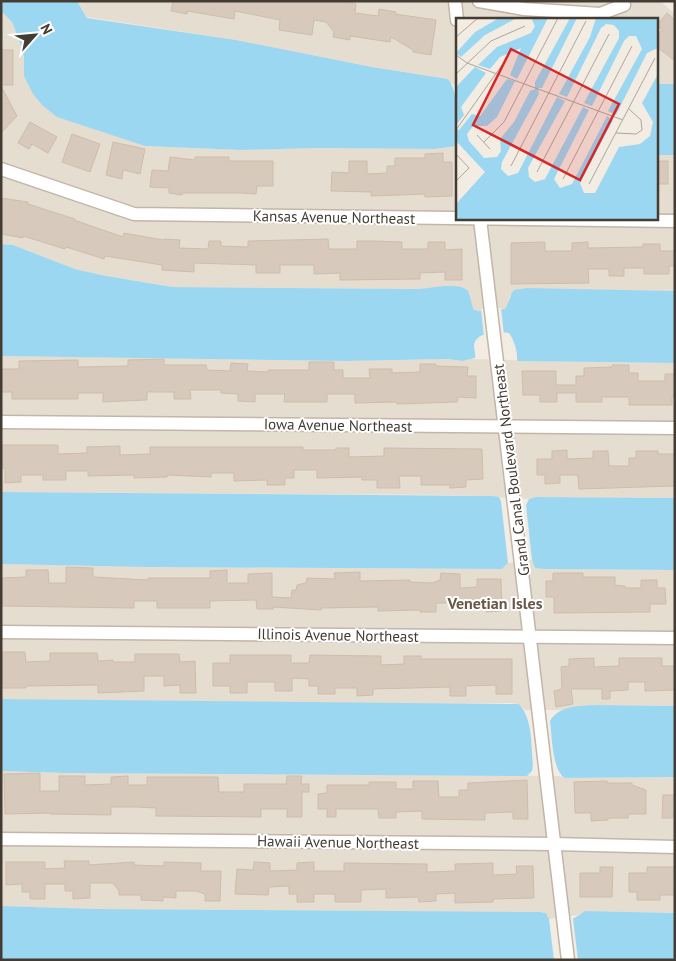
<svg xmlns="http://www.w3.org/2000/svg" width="676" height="961" font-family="'PT Sans',sans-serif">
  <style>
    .residential { fill: #e6ddd1 }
    .water { fill: #9cd7f2 }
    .pier { fill: #f2ece3 }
    .building { fill: #d7c9bb; stroke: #cfbdab }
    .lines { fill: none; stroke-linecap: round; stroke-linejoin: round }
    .minor-casing { stroke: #c1b6a8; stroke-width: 15 }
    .minor { stroke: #fff; stroke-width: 12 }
    .labels { text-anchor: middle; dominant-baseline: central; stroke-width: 4; stroke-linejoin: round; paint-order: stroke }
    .street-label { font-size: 15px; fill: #443c33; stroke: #fff }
    .neighbourhood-label { font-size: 16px; font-weight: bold; fill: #67584a; stroke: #fff }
    .inset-road { fill: none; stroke: #aca69d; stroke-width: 1 }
    .view { fill: #d62828; fill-opacity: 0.15; stroke: #d62828; stroke-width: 2.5 }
    .inset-edge { fill: none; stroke: #443c33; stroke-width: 2.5 }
  </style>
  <rect width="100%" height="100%" fill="#f2ece3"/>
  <!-- residential -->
  <g class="residential">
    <path d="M77,1H660L675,14V84H657V19H457V85L452,84L447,79L372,67L236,40L87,17Z"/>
    <path d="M1,11L12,22L19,40L24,58V76L145,146L240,150L318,148L434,149L457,146V219H657V155H675V291L565,289L509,296V304L505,309L480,311L474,310L471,303L470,293L465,288L453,286L420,289L172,287L101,275L75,269L13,245L1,244Z"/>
    <path d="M1,356L346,361L448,359L462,361L470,359L583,362L675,363V498L536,497L529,499L461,495L1,492Z"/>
    <path d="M532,560L535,568L544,569L675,570V706L596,705L560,710H525L519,704L510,703L379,704L1,699V564L143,567L502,569L508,563Z"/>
    <path d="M1,771L66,773L560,776L565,778L675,777V913L585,911L578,915L549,919L546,913L540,912L98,909L1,906Z"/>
  </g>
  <!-- water -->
  <g class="water">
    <path d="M1,1H77L87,18L236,40L372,67L448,79C460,94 457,127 457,146L434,149L318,148L240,150L145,146L57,117L42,105L33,94L24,76V57L19,40L12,22L1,11Z"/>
    <rect x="657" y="84" width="18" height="71"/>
    <path d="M1,244L13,245L75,269L101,275L172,287L420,289C431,288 461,282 468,291C471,296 471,304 474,310L480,311L505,309C510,302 509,296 514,290L527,288L675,291V363L517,361C518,352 514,340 509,333C499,332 475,331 474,346C474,350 476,353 475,358L462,361L448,359L346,361L1,356Z"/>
    <path d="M1,492L492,496L499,497L501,501L508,563L502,569L143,567L1,564Z"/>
    <path d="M536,497L675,498V570L544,569L535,568L532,560L526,505L529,499Z"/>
    <path d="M1,699L519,704C533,719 531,746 533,765L532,771L527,776H519L66,773L1,771Z"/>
    <path d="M596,705L675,706V777L565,778C552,771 552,735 550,721C559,705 580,706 596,705Z"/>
    <path d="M1,906L98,909L540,912L546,913L549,919L554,960H1Z"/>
    <path d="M585,911L675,913V960H578L573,919Z"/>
  </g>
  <!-- pier -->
  <path class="pier" d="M501,308L504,335L484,337L481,309Z"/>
  <!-- building -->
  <g class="building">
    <path d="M173,1H341L356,4L355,13L378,16L379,9L396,12L395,14L436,20L431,55L413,52V50L391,37L390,42L350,36V40L333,37L334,32L326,22L314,20L312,35L279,30L280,20L235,11L234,19L187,11V14L171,11Z"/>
    <path d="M667,13L675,20V61L657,47V37L662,30L657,25Z"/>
    <rect x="1" y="50" width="12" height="35"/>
    <path d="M1,86L17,116L1,133Z"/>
    <path d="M30,122L57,137L48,153L32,144L29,149L18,143Z"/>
    <path d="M72,134L100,144L90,172L62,162Z"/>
    <path d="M113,142L145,149L140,174L123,170L122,179L106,175Z"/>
    <path d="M443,153V162H452V196L425,197V194L371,196V192L331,191L332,172L349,173V161H367V174L387,173V166H395V158H425V154Z"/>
    <path d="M170,157L195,160V157H229V161H273V186H257L256,194L240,193H182V195L169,193V188L150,187L152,170L168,171Z"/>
    <rect x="657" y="161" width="11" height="23"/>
    <path d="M1,198L28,202V204L75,219L74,220L123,237L124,233L163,240L164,239L180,240L179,248L208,249L209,241H221V246L248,247V241L328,239L329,249H357V241H374L402,242V249H428V242H445V250L462,249V280H445V272L420,273V279L340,280V273L314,274V265H280V273H256V265L194,263V272L162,270V265L105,256L104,259L66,247L65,249L23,236V238L1,234Z"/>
    <path d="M545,242V251H572V243L588,242V248L643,247V244H660V251H675V266H669V274H644V268H624V276H609V269H588L589,283L511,284V243Z"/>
    <path d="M164,359V365H206L207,370L230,371L231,363L248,364L247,371L268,372V370H309V362H334V370H343V378H370L369,369H392V373L420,372V364H436V366L468,367L467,376H476V398L458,397L457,402L397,404V402L355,403V394H327V402H284L285,394H255V402L238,401V394L221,393V390H190L191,399H174V392H147V400L103,402V393H78V399H12V392H1V369H19V361L78,360V367L128,366V360Z"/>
    <path d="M612,365H629V373H638V381H665V374H675V397H672V405H629V397H602V402H576V393H557V402H540V395H523L522,371H556V385H576V376H584V368L612,367Z"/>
    <path d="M1,445H58V454L87,453V447L120,446V455L150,454V447H303V450H336V448H349V457L384,456V448L482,449L483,479L466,480V487L450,488V485H421V476H399L400,488H377V480H362V477L317,478V470H294V478H285V485H267V480L234,481V473H211V477L167,475V477L134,478V475L88,476V471H66V480H43V475H21V482L5,483V468H1Z"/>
    <path d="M567,450V459L593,458V451H608L609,466H629V458H636V451H658V454H675V486L579,489L578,475H560V483L545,484V475H537V459H552V451Z"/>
    <path d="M66,567L93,568V577L148,580V578H210V571L227,570V583H248V574L272,573V597L291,598L292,590H296L297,585L306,583L307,578L335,579L334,573L360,572V581L410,580V582L432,583L440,580L441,573L460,574V588L477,587V579H501L502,611L486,612V603H436V612H420V610L378,611V607L321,608V610L273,607V609H257L256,600L210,601V608H157V601H134V608L1,606V578L26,577V570H48L49,583H66Z"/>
    <path d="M553,573H583V577H615V585L625,586V588H641V580H657V588H665L666,604H650V612L554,613V597H546V581H553Z"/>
    <path d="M1,652H25L26,662L50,661V653H97L98,661L113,660V662H135V654H179L180,662L195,661L196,693H180V685L164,686V676H144V691L98,693V685L26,686V688H1Z"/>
    <path d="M230,655H291V663H309L310,655L381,656V665L404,664V656H421V659H512V694H496V685L466,686V696H450V687L373,689V695L357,696V688H335V694H318V686H309V679L292,678V691H275V682H247V693H230V686H213V663H230Z"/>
    <path d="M594,658V667L619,666V658H662V666H675V690L645,691V682H628V690L610,691V699H602V689H571L573,704L556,707L554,691L562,689L561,667L569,666V659Z"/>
    <path d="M40,773V791H59V776H85V785L111,784V777L128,776V785H147V777H218L219,792H244V784H286L287,776H302L301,784H309V792H302V817H287V809H261V817L156,816V808L138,807H111V815L50,814V813L5,814L4,774Z"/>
    <path d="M527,780L528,819H513V812L485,813V820L422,819V811L396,812V818H379L378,809H336V817H327V809H318V794L327,793V785H369V782H396V789H413V781H438L439,797H459V790H468V783Z"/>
    <path d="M607,781V783H632V785L646,790V814H629L628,818H608V820L591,821V813H575L574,782Z"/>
    <path d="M663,795H675V813H673V818H662Z"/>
    <path d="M64,861H89V865L134,862V865L164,866V862L201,863V871H221L220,901H205V894L196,891H176V898L163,897V901L141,900V895H119V891L113,883H90V898L73,899V891H65V884H45V899H30V892H22V884L6,885V862H45V869L65,868Z"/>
    <path d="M254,862L270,863V871L297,870V863L314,862V871H344V863L427,864V872L455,871V864L493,863V875L517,874L516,866H533L534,898L493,899V902L455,903V893L436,894V901L419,902L418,897L386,898V889L361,890V902H335V894H314V902H297V894H289V886L269,887L268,895L235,894L237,869L253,870Z"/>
    <path d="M600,867H613L612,897H580V873H600Z"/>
    <path d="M647,867H675V895H660V900H637V892H629V873H647Z"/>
  </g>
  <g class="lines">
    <defs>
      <g id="minor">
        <path d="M455,1L457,20"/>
        <path d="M479,1L524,9L600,14L624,5"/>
        <path d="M1,169L134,214L675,221"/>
        <path d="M480,219L568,960"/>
        <path d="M1,422L675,428"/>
        <path d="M1,632L675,638"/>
        <path d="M1,839L553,844L675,847"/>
      </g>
    </defs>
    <!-- minor casing -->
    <use href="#minor" class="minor-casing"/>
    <!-- minor -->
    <use href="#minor" class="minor"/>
  </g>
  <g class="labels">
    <!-- street labels -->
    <g class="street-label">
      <text transform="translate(334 217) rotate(1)">Kansas Avenue Northeast</text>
      <text transform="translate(338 425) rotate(1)">Iowa Avenue Northeast</text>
      <text transform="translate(511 470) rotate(-97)">Grand Canal Boulevard Northeast</text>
      <text transform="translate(338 635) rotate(1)">Illinois Avenue Northeast</text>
      <text transform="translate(338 842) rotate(1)">Hawaii Avenue Northeast</text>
    </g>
    <!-- neighbourhood labels -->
    <g class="neighbourhood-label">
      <text x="495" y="603">Venetian Isles</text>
    </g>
  </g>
  <!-- overview -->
  <g transform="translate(456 18)">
    <rect width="202" height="202" fill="#f2ece3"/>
    <path d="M43,0H61L29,17L5,39L0,35L19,14ZM75,0H92L61,61L54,57L65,30L44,39L34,51L22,47L41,29L75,15L79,8ZM114,0H121L86,70H82L83,76L46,144L45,151L52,158L62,155L101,79L109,83L72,150L73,159L79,164L89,161L127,89L133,92L98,161L104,170L116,166L151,98L157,102L124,165L128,175H139L163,129L184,126L194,118L197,104L186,85L202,56V202H0V186L29,154L0,123V111L3,112L16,96L24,98L51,61L59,63L41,99L31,108H17L11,116L13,123L28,140L41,139L45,133L44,121L58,104L74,73L79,71V64ZM140,0H202V30L191,35L160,97L152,93L186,31L180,18H173L168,23L136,88L128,85L163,20V13L158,7L150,6L145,10L111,79L103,76L134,19ZM19,49L30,55L5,89L8,97L0,107V69Z" fill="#9cd7f2"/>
    <path class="inset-road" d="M0,19L22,0M0,37L11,45L167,102M0,56L35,23L69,8M0,112L53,37M160,115L180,116L186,112L185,102L173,91M21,117L34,131M28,124L48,104L102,0M0,136L13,150L0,163M55,148L130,3M81,154L153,16M107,161L176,28M133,166L199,40"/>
    <path class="view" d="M55,31L163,86L124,162L17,107Z"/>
    <rect width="202" height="202" class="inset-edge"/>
  </g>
  <!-- border -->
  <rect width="676" height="961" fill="none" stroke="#443c33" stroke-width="5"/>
  <!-- north arrow -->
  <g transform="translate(35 35) rotate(63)" stroke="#ffffff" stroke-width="4" paint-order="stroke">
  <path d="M0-4L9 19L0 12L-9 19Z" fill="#443c33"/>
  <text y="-8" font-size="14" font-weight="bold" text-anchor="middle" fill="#443c33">N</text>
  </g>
</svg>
